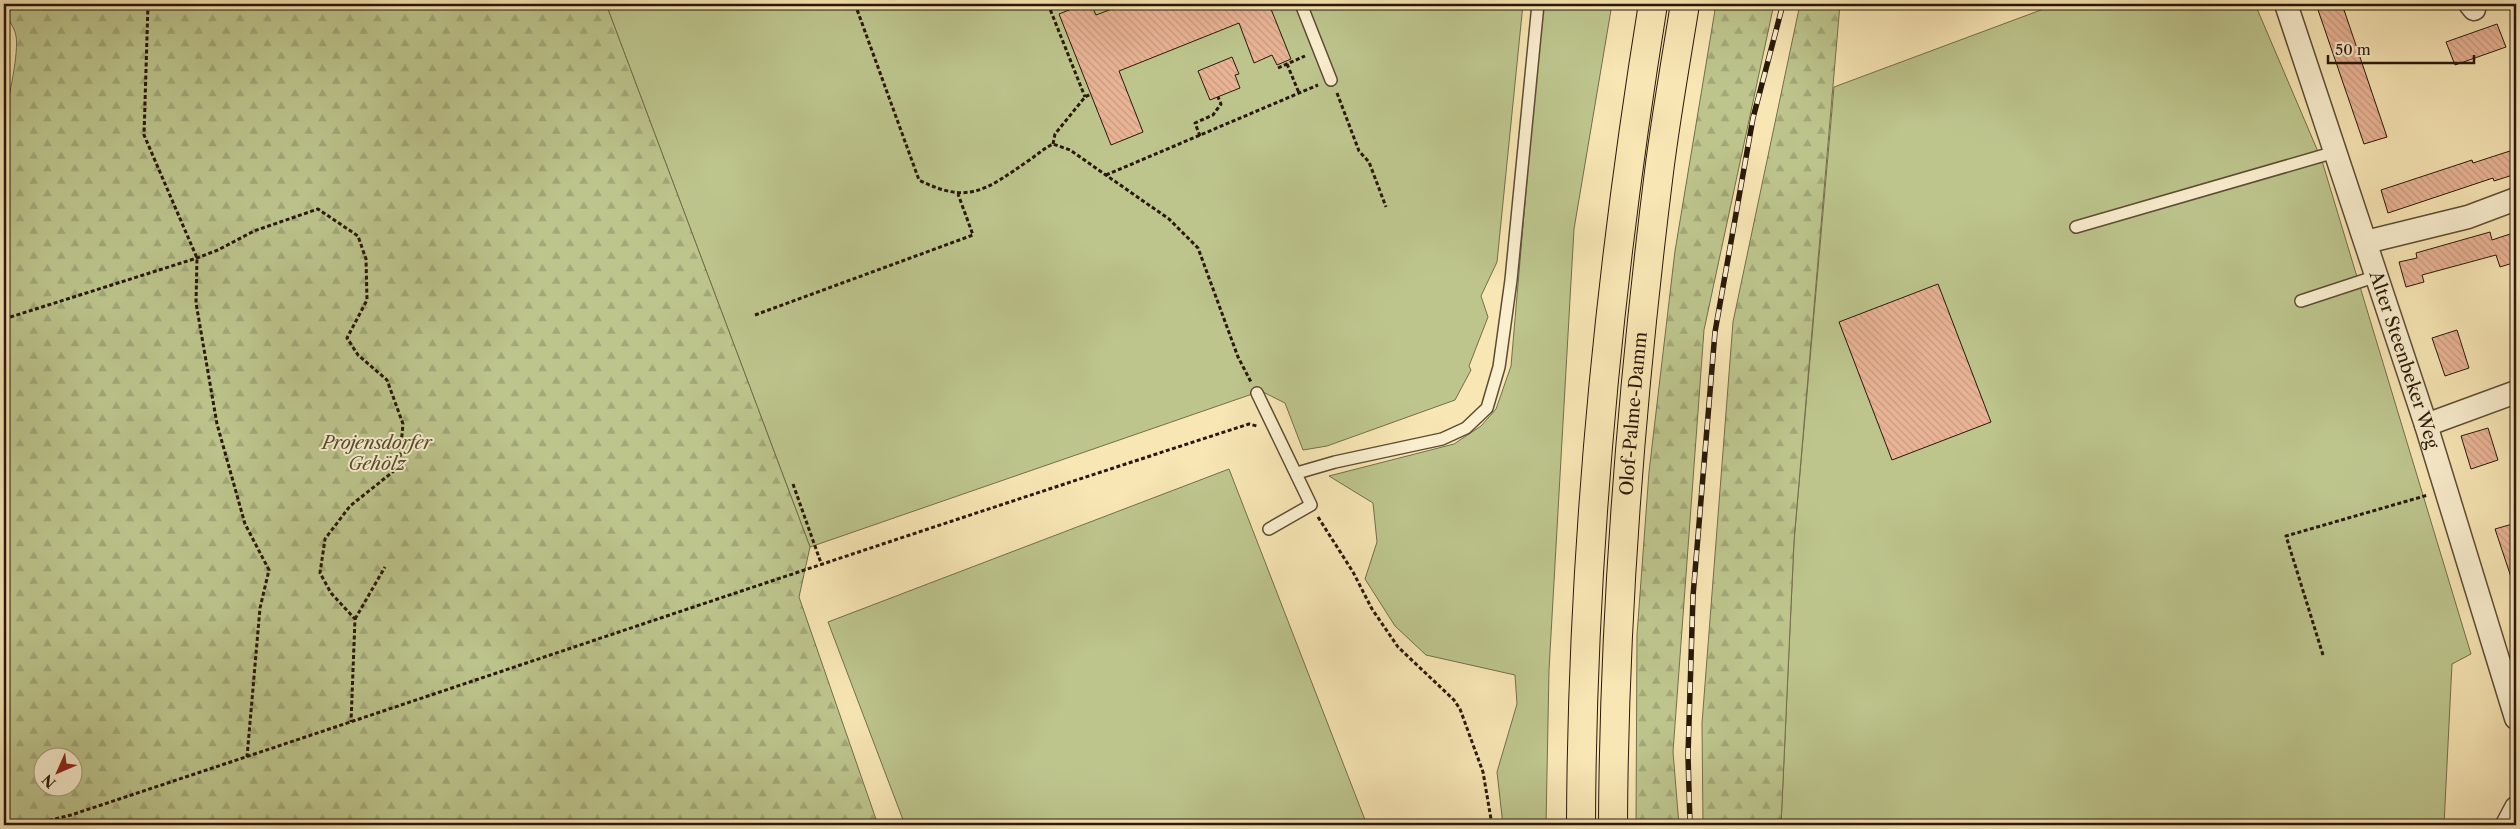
<svg xmlns="http://www.w3.org/2000/svg" width="2520" height="829" font-family="'Libre Caslon Text',serif">
  <style>
    .grass { fill: #bdc58d; stroke: #736e4a }
    .forest { fill: url(#forest-firs); stroke: #736e4a; fill-rule: evenodd }
    .building { fill: url(#building-back-hatch); stroke: #291808 }
    .lines { fill: none; stroke-linecap: round; stroke-linejoin: round }
    .lane-casing { stroke: #5d4c33; stroke-width: 14 }
    .street-casing { stroke: #5d4c33; stroke-width: 25 }
    .highway-casing { stroke: #291808; stroke-width: 30 }
    .path { stroke: #291808; stroke-width: 3; stroke-dasharray: 4 2.5; stroke-linecap: butt }
    .lane { stroke: #faefcf; stroke-width: 11 }
    .street { stroke: #faefcf; stroke-width: 22 }
    .highway { stroke: #f8e6b5; stroke-width: 28 }
    .rail-casing { stroke: #291808; stroke-width: 5.5 }
    .rail { stroke: #faefcf; stroke-width: 4; stroke-dasharray: 11; stroke-linecap: butt }
    .labels { text-anchor: middle; dominant-baseline: central; stroke-width: 4; stroke-linejoin: round; paint-order: stroke }
    .street-label { font-size: 18px; fill: #291808; stroke: #faefcf }
    .park-label { font-size: 18px; font-style: italic; fill: #554c30; stroke: #faefcf }
  </style>
  <defs>
    <pattern id="forest-firs" width="22" height="20" patternUnits="userSpaceOnUse" patternTransform="scale(1.25)"><rect width="22" height="20" fill="#bdc58d"/><path d="M5 1l3.5 6h-7zM16 11l3.5 6h-7z" fill="#a2a878"/></pattern>
    <pattern id="building-back-hatch" width="6" height="6" patternUnits="userSpaceOnUse" patternTransform="scale(1.25)"><rect width="6" height="6" fill="#e9b496"/><path d="M-1 5l2 2M0 0l6 6M5-1l2 2" fill="none" stroke="#c89a80"/></pattern>
  </defs>
  <rect width="100%" height="100%" fill="#f8e6b5"/>
  <filter id="stains"><feTurbulence type="fractalNoise" baseFrequency=".004" numOctaves="4"/><feColorMatrix values="0 0 0 0 .2 0 0 0 0 .09 0 0 0 0 .02 0 0 0 .5 -.17"/></filter>
  <radialGradient id="worn" r=".72"><stop offset=".6" stop-color="#630" stop-opacity="0"/><stop offset="1" stop-color="#630" stop-opacity=".3"/></radialGradient>
  <!-- grass -->
  <g class="grass">
    <path d="M606,4H1523L1497,262L1481,296L1488,317L1469,366L1471,370L1455,400L1327,446L1303,450L1285,403L1261,391L810,547Z"/>
    <path d="M1542,4H1612L1574,229L1549,670L1546,825H1503L1497,772L1517,704L1515,675L1426,655L1395,626L1365,579L1377,542L1373,503L1329,476L1454,444L1481,426L1496,409L1511,366Z"/>
    <path d="M2057,4H2255L2322,161L2471,654L2452,664L2444,825H1781L1794,541L1834,87Z"/>
    <path d="M1229,469L1367,825H905L828,622Z"/>
  </g>
  <!-- forest -->
  <g class="forest">
    <path d="M4,4H606L810,547L799,597L878,825H4V116C9,100 19,51 16,36C14,24 4,17 4,4ZM42,756H72V786H42Z"/>
    <path d="M1716,4H1774L1704,330L1673,752L1679,825H1636L1637,635L1649,472L1675,251Z"/>
    <path d="M1800,4H1840L1794,541L1781,825H1703L1702,723L1733,322Z"/>
  </g>
  <!-- building -->
  <g class="building">
    <path d="M1084,4H1091L1096,15L1125,4H1269L1291,59L1277,65L1272,55L1254,63L1239,23L1119,71L1143,132L1111,145L1059,14Z"/>
    <path d="M2316,4H2342L2387,137L2364,144Z"/>
    <path d="M2497,24L2506,47L2455,65L2446,42Z"/>
    <path d="M1232,57L1239,74L1235,75L1240,88L1210,100L1198,71Z"/>
    <path d="M2516,149V174L2494,181L2493,178L2388,213L2381,190L2472,160L2473,163Z"/>
    <path d="M2490,232L2492,240L2516,232V262L2500,267L2496,255L2422,275L2424,282L2406,287L2399,262L2417,258L2416,253Z"/>
    <path d="M1938,284L1991,422L1892,460L1839,322Z"/>
    <path d="M2457,330L2469,368L2445,376L2432,338Z"/>
    <path d="M2488,428L2498,460L2471,469L2461,436Z"/>
    <path d="M2516,523V582L2513,583L2495,529Z"/>
  </g>
  <g class="lines">
    <defs>
      <g id="lane">
        <path d="M1301,4L1331,80"/>
        <path d="M2076,227L2335,152"/>
        <path d="M2301,301L2377,276"/>
        <path d="M1257,393L1311,505L1269,529"/>
        <path d="M1297,473L1335,462L1442,439L1466,428L1487,408L1499,367L1511,280L1538,4"/>
      </g>
      <g id="street">
        <path id="s1" d="M2286,4L2426,425L2516,718"/>
        <path d="M2470,4L2474,9"/>
        <path d="M2366,242L2468,217L2516,199"/>
        <path d="M2426,425L2516,392"/>
        <path d="M2507,825L2516,808"/>
      </g>
      <g id="highway">
        <path d="M1581,825C1582,550 1609,275 1653,4"/>
        <path id="s2" d="M1613,825C1614,607 1632,388 1659,172C1666,116 1676,60 1685,4"/>
      </g>
    </defs>
    <!-- lane casing -->
    <use href="#lane" class="lane-casing"/>
    <!-- street casing -->
    <use href="#street" class="street-casing"/>
    <!-- highway casing -->
    <use href="#highway" class="highway-casing"/>
    <!-- path -->
    <g class="path">
      <path d="M148,4L144,135L197,258L196,303L217,424L245,524L269,570L260,608L247,757"/>
      <path d="M855,4L919,180C968,205 986,190 1028,161C1037,155 1043,149 1053,144L1070,150L1169,219L1198,248L1238,357L1251,382"/>
      <path d="M1048,4L1085,97"/>
      <path d="M1287,64L1299,93"/>
      <path d="M1278,68L1305,56"/>
      <path d="M1337,93L1359,151L1369,162L1386,207"/>
      <path d="M1200,136L1195,123L1213,115L1221,104L1218,97"/>
      <path d="M1053,144L1055,134L1085,97L1091,94"/>
      <path d="M1106,175L1318,85"/>
      <path d="M755,315L973,235L958,194"/>
      <path d="M4,319L197,258L218,250L254,231L318,209L358,236L366,259L367,300L347,338L358,355L387,380L403,424L399,467L350,506L325,539L320,573L331,593L355,619L351,722"/>
      <path d="M793,484L821,563"/>
      <path d="M1318,517L1353,572L1372,609L1398,647L1454,700L1460,709L1483,772L1492,825"/>
      <path d="M355,619L385,567"/>
      <path d="M2323,655L2286,536L2428,495"/>
      <path d="M30,825L71,815C464,685 855,551 1249,424L1257,426"/>
    </g>
    <!-- lane -->
    <use href="#lane" class="lane"/>
    <!-- street -->
    <use href="#street" class="street"/>
    <!-- highway -->
    <use href="#highway" class="highway"/>
    <defs>
      <path id="rail" d="M1690,825L1688,755L1693,596L1715,332L1753,118L1783,4"/>
    </defs>
    <!-- rail casing -->
    <use href="#rail" class="rail-casing"/>
    <!-- rail -->
    <use href="#rail" class="rail"/>
  </g>
  <g class="labels">
    <!-- street labels -->
    <g class="street-label">
      <text stroke="none"><textPath href="#s1" startOffset="375">Alter Steenbeker Weg</textPath></text>
      <text stroke="none"><textPath href="#s2" startOffset="412">Olof-Palme-Damm</textPath></text>
    </g>
    <!-- park labels -->
    <g class="park-label">
      <text x="377" y="443">Projensdorfer<tspan x="377" dy="21">Gehölz</tspan></text>
    </g>
  </g>
  <!-- margin -->
  <rect width="2520" height="829" fill="none" stroke="#f8e6b5" stroke-width="20"/>
  <rect x="5" y="5" width="2510" height="819" fill="none" stroke="#291808" stroke-width="2.5"/>
  <rect x="10" y="10" width="2500" height="809" fill="none" stroke="#291808"/>
  <!-- north arrow -->
  <g transform="translate(58 772) rotate(225)"><circle r="24" fill="#faefcf" stroke="#a6997f"/>
  <path d="M0-4L9 19L0 12L-9 19Z" fill="#8f2418"/>
  <text y="-8" font-size="14" font-weight="bold" text-anchor="middle" fill="#291808">N</text>
  </g>
  <!-- scale -->
  <path d="M2328 55v8h146v-8" fill="none" stroke="#291808" stroke-width="2.5"/>
  <text x="2335" y="55" font-size="15" fill="#291808" stroke="#faefcf" stroke-width="4" paint-order="stroke">50 m</text>
  <rect width="100%" height="100%" filter="url(#stains)"/>
  <rect width="100%" height="100%" fill="url(#worn)"/>
</svg>
